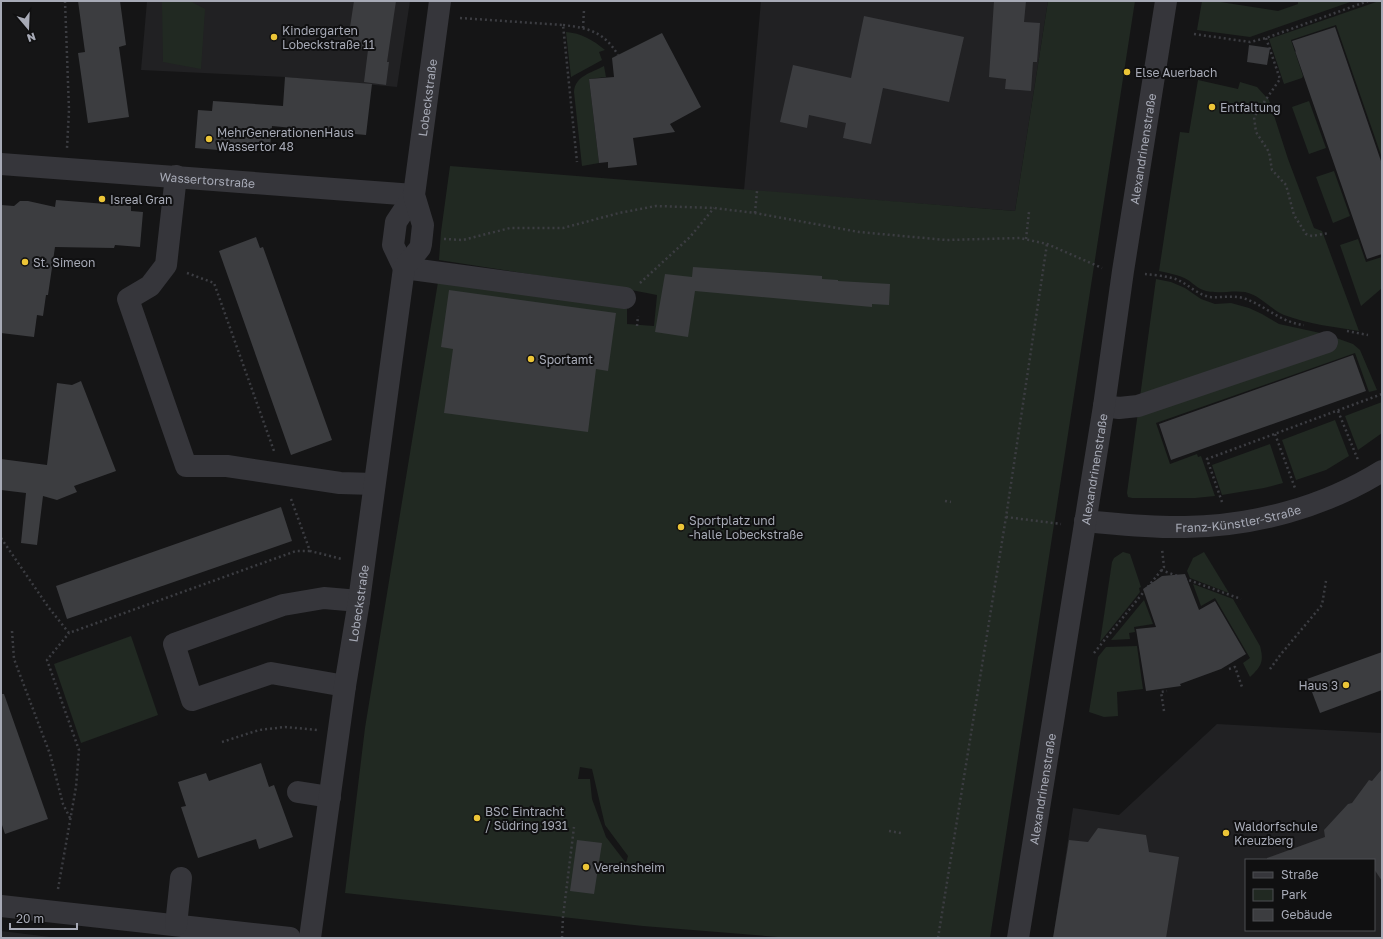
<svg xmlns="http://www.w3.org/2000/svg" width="1383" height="939" font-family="'Golos Text',sans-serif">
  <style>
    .built { fill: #212123; fill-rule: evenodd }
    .green { fill: #212922; fill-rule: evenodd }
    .building { fill: #3c3d40 }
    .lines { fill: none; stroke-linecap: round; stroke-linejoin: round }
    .path { stroke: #3c3d42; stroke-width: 2.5; stroke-dasharray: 2 3; stroke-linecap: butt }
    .minor { stroke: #36363b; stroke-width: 22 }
    .poi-dot { fill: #ecc537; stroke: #101011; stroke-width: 1.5 }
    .labels { text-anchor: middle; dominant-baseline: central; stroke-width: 4; stroke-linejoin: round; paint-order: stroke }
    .poi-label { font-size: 12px; fill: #a7aab6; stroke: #101011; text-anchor: start }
    .street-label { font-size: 12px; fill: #a7aab6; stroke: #101011 }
  </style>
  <rect width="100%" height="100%" fill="#151516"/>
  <!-- built -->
  <g class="built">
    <path d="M147,1H410L397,87L285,77L141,70Z"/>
    <path d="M761,1H1048L1015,211L744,190Z"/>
    <path d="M1217,724L1382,733V938H1053L1073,808L1119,815ZM1246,860H1374V930H1246Z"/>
    <path d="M1,931L58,938H1Z"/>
  </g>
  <!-- green -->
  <g class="green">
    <path d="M162,1H190L205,9L201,69L163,62Z"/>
    <path d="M1048,1H1135L990,938H791L643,926L345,893L365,728L438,282L627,308V324L654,326L657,295L626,289L439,260L441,232L450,166L1015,211ZM580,767L592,769L605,825L628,856L626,863L606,837L592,799L590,779H578Z"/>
    <path d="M1202,1H1214L1278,11L1298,4V1H1353L1250,37L1197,30Z"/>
    <path d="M1379,1H1382V158L1336,25L1291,40L1303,76L1302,78L1284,84L1269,39Z"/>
    <path d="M566,32C581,33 593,40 605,50L599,52L602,60L571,77Z"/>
    <path d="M604,66L606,77L589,79L599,163L582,166L574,92C575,76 591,73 604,66Z"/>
    <path d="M1198,80L1238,89L1240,82L1257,87L1269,100L1288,159L1314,228L1322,231L1359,331C1334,327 1308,324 1284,315C1271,310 1262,296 1245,292C1232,290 1219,294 1206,291C1198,289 1194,284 1188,280C1180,275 1168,273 1159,271L1180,132L1189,133Z"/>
    <path d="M1309,101L1326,148L1309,154L1292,107Z"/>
    <path d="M1334,171L1350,216L1333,223L1316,177Z"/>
    <path d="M1358,239L1366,262L1382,257V288L1361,306L1340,245Z"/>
    <path d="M1156,279L1171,282L1185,288L1201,299L1215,304L1231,303L1249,308L1262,314L1279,324L1325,334L1353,344L1360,350L1377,390L1369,392L1355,353L1156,423L1170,464L1197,454L1198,457L1201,456L1215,496L1195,498H1132L1128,497L1127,493Z"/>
    <path d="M1382,402V433L1358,450L1345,416Z"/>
    <path d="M1335,420L1349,456L1326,470L1296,480L1282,440Z"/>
    <path d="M1270,444L1283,483L1264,488L1222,495L1212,465Z"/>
    <path d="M1123,552L1130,554L1141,587L1139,588L1140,592L1100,642L1112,562L1114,558Z"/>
    <path d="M1204,552L1229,593L1190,578L1187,571L1193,558Z"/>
    <path d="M1193,584L1233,599L1260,646C1264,661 1262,666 1250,677L1243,663L1250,658L1215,598L1201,606Z"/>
    <path d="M1144,600L1153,624L1134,627L1135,632L1129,633L1130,639L1111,640Z"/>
    <path d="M131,636L158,715L81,743L54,664Z"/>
    <path d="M1137,646L1143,689L1117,692L1118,716L1104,717L1089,712L1098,657L1106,647Z"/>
  </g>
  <!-- building -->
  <g class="building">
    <path d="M78,1H120L126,45L119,47L129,117L88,123L78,53L85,52Z"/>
    <path d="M354,1H396L387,62H389L386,85L364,82L368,50L347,47Z"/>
    <path d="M994,1H1026L1024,22L1040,23L1037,62H1033L1031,91L1005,89L1006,79L989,77Z"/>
    <path d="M864,16L964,37L949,102L883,88L871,144L843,138L846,123L809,115L807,128L780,122L793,65L851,78Z"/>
    <path d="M1335,27L1382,164V254L1367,259L1295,51L1296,52L1292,41Z"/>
    <path d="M662,33L701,107L670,124L675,132L633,138L637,165L608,168V162L599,163L589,79L614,77L612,58Z"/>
    <path d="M1249,45L1270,48L1267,65L1247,62Z"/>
    <path d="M285,77L372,84L366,135L272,126L270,147L219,143L218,150L195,148L198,110L212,111L213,101L283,106Z"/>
    <path d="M56,200L131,206V211L143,212L140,247L115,245L114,248L55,247L48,295H46L43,316L37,315L34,337L1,333V205L14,206L20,201H28L55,207Z"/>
    <path d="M256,237L260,248L263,247L332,440L291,455L219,251Z"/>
    <path d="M693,267L822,276V279L838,280V281L890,284L889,305L872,304V307L695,291L688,337L655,332L665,274L692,277Z"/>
    <path d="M449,290L616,313L608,371L596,369L588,432L444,413L453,349L441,347Z"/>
    <path d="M1353,355L1366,391L1171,460L1159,424Z"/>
    <path d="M81,381L116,471L74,486L77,492L57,500L43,496L37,545L21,543L26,493L1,490V459L47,465L57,383L72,385Z"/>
    <path d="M281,507L292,541L67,619L56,586Z"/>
    <path d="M1185,574L1199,610L1215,601L1246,654L1221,669L1180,684L1181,686L1146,691L1136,629L1156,627L1143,589L1162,576Z"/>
    <path d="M1382,652V690L1320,713L1307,679Z"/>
    <path d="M1,694H4L48,819L5,834L1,822Z"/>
    <path d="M261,763L269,787L274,785L293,837L259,849L256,839L198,858L181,807L186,806L178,782L206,773L209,781Z"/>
    <path d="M1382,769V881L1374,869V860H1267V858L1325,837L1324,830L1348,804L1352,803L1369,780L1372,781Z"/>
    <path d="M1098,828L1146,835L1149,852L1179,857L1166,938H1053L1069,840L1088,842Z"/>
    <path d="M577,840L602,843L594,894L570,891Z"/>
  </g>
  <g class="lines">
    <!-- path -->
    <g class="path">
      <path d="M65,1L69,110L67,148"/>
      <path d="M460,18L563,25L577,162"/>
      <path d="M563,25C589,28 604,32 618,55"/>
      <path d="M583,28L584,10"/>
      <path d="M1194,34L1250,42L1266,38L1368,1"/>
      <path d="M1266,38L1280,79L1254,117L1256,132L1269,152L1272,170L1286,185L1294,215L1306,234L1312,236L1329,233"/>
      <path d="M755,213L757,191"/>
      <path d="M444,239L463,240L510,228H563L619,213L656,206L714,208L755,213L859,232L946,240L1020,238L1047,244L1102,268"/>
      <path d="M1026,239L1029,212"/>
      <path d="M187,273L214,283L274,451"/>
      <path d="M1145,274C1155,275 1168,276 1178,280C1189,285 1198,295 1210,297C1221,298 1232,295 1243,298C1265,305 1281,323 1304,325"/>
      <path d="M640,283L690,237L714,208"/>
      <path d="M637,326L638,316"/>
      <path d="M1347,331L1368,335"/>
      <path d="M1338,411L1358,460"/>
      <path d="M1275,434L1295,488"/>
      <path d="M291,499L310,551L342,559"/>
      <path d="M945,501L951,502"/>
      <path d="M1222,502L1207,459L1382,394"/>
      <path d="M1006,517L1061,524"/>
      <path d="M1,538L49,608L69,633L296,551H310"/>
      <path d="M1161,570L1241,599"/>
      <path d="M12,631L14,659L50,754L63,804L70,818"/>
      <path d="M1094,653L1164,567L1162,549"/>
      <path d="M1229,669L1235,667L1242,687"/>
      <path d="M1270,669L1281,654L1322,605L1326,581"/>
      <path d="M1164,711L1161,692L1167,691"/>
      <path d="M222,742L259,730L285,727L318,730"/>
      <path d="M889,831L901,833"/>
      <path d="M58,889L76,787L79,750L47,660L69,633"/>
      <path d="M562,938L563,917L574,827"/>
      <path d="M938,938L1006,517L1047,244"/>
    </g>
    <!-- minor -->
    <g class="minor">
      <path id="s1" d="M1,164L414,195"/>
      <path d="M176,176L166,265L150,286L128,299L186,466H227L340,483L374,484"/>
      <path d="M404,268L625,298"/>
      <path d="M404,268L393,245L396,222L414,195"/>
      <path d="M1104,406L1119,408L1138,406L1327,342"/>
      <path id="s2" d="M1085,521C1119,524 1152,528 1185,527C1254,526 1324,507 1382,471"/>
      <path d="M345,686L271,673L192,700L174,644L283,605L324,598L359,601"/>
      <path d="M298,792L330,797"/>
      <path d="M1,906L290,938"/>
      <path d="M176,925L181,878"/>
      <path id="s3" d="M310,938L345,686L359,601L404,268L420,248L421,244L423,225L414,195L440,1"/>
      <path id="s4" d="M1018,938L1104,406L1123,271L1166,1"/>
    </g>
  </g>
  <!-- markers -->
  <g class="poi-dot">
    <circle cx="274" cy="37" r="4"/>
    <circle cx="1127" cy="72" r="4"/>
    <circle cx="1212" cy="107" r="4"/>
    <circle cx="209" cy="139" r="4"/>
    <circle cx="102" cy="199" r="4"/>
    <circle cx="25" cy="262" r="4"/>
    <circle cx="531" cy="359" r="4"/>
    <circle cx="681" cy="527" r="4"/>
    <circle cx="1346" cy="685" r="4"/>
    <circle cx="477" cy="818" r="4"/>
    <circle cx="1226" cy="833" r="4"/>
    <circle cx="586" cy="867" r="4"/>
  </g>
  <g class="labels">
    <!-- poi labels -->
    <g class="poi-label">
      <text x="282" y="30">Kindergarten<tspan x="282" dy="14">Lobeckstraße 11</tspan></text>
      <text x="1135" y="72">Else Auerbach</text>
      <text x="1220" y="107">Entfaltung</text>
      <text x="217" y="132">MehrGenerationenHaus<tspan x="217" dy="14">Wassertor 48</tspan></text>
      <text x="110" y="199">Isreal Gran</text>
      <text x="33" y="262">St. Simeon</text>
      <text x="539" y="359">Sportamt</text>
      <text x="689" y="520">Sportplatz und<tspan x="689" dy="14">-halle Lobeckstraße</tspan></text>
      <text x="1338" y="685" text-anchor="end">Haus 3</text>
      <text x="485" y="811">BSC Eintracht<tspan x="485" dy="14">/ Südring 1931</tspan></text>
      <text x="1234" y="826">Waldorfschule<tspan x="1234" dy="14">Kreuzberg</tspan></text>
      <text x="594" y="867">Vereinsheim</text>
    </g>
    <!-- street labels -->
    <g class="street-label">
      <text stroke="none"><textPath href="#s3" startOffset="855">Lobeckstraße</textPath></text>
      <text stroke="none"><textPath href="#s4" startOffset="799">Alexandrinenstraße</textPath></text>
      <text stroke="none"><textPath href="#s1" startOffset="207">Wassertorstraße</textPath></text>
      <text stroke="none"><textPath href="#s4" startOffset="475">Alexandrinenstraße</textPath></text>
      <text stroke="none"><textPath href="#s2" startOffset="154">Franz-Künstler-Straße</textPath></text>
      <text stroke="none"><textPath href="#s3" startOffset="338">Lobeckstraße</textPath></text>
      <text stroke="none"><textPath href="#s4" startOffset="151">Alexandrinenstraße</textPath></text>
    </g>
  </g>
  <!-- border -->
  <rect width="1383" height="939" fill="none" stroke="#a7aab6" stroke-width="4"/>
  <!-- legend -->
  <rect x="1245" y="859" width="130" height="72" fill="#101011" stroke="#4c4e53"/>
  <rect x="1253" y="872" width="20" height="6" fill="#36363b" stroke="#4c4e53"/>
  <text x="1281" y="879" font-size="12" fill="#a7aab6">Straße</text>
  <rect x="1253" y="889" width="20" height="12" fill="#212922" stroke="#4c4e53"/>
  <text x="1281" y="899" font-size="12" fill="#a7aab6">Park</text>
  <rect x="1253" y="909" width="20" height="12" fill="#3c3d40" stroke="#4c4e53"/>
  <text x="1281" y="919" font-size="12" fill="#a7aab6">Gebäude</text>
  <!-- north arrow -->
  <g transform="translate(28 28) rotate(161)" stroke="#101011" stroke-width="3" paint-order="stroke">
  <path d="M0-3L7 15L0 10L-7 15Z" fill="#a7aab6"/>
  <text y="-6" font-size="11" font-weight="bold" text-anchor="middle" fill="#a7aab6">N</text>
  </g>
  <!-- scale -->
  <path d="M10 923v6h67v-6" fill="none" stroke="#a7aab6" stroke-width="2"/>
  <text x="16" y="923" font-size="12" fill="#a7aab6" stroke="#101011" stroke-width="3" paint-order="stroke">20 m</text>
</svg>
